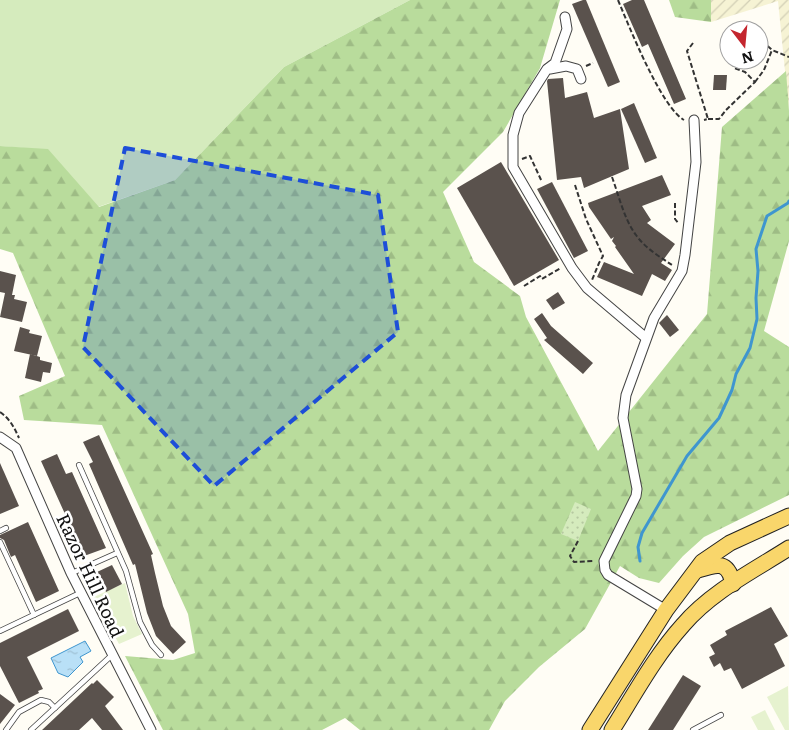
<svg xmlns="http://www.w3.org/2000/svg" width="789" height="730" font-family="Literata,serif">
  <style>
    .farmland { fill: url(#farmland-furrows) }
    .grass { fill: #d5ebbd }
    .forest { fill: url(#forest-firs) }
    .garden { fill: url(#garden-dots) }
    .pitch { fill: #e6f2cf }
    .water { fill: url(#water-ripples); stroke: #3f96cf }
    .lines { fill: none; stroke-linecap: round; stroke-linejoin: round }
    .stream { stroke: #3f96cf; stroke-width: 3 }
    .building { fill: #5a524d }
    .service-casing { stroke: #444; stroke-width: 6 }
    .minor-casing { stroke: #444; stroke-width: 11 }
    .primary-casing { stroke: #222; stroke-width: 17 }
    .path { stroke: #333; stroke-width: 2; stroke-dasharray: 5 2.5; stroke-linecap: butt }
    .service { stroke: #fff; stroke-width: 4.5 }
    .minor { stroke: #fff; stroke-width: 9 }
    .primary { stroke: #f9d66b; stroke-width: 15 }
    .marked { fill: #1d4ed8; fill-opacity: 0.2; stroke: #1d4ed8; stroke-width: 4; stroke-dasharray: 10 6; stroke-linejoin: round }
    .labels { text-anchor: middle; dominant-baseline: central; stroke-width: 5; stroke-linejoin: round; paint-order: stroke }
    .street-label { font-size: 18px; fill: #111; stroke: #fff }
  </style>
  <defs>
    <pattern id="farmland-furrows" width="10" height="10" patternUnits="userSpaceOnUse" patternTransform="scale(1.25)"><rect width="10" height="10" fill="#f6f3d4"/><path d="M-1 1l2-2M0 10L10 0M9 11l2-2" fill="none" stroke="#d2cfb5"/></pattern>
    <pattern id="forest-firs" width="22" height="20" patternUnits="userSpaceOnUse" patternTransform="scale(1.25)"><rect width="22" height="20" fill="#b9dc9c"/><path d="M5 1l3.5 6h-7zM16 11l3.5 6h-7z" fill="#9ebc85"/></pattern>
    <pattern id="garden-dots" width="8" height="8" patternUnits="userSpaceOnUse" patternTransform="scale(1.25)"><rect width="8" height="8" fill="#d5ebbd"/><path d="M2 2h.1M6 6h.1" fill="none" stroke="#b6c8a1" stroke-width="1.8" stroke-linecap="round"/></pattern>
    <pattern id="water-ripples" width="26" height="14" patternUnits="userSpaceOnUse" patternTransform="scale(1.25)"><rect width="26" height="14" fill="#b9e0f7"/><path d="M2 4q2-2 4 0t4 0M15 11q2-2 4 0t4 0" fill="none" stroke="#9ebfd3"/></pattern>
  </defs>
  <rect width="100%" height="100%" fill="#fffdf5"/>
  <!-- farmland -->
  <path class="farmland" d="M711,0H789V111L778,1L711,22Z"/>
  <!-- grass -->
  <path class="grass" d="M0,0H410L284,67L175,180L98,207L48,150L0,146Z"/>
  <!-- forest -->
  <g class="forest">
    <path d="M410,0H560L540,68L503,132L443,192L474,262L520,296L526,317L598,451L707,314L722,127L786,71L789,111V241L764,331L789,347V495L704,537L683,556L659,583L639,578L620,566L585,629L539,667L505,701L489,730H360L345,718L322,730H163L125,656L173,660L195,653L188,614L102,425L24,420L19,396L65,376L13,253L0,249V146L48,149L99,207L175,180L284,67Z"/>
    <path d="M669,0H711V22L675,17Z"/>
  </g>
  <!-- garden -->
  <path class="garden" d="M575,502L591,509L578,541L561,534Z"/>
  <!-- pitch -->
  <g class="pitch">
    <path d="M125,583L133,616L142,634L119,644L94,597Z"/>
    <path d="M788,686L789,730H785L767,697Z"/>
    <path d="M765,710L775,730H758L751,717Z"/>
  </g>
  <!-- water -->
  <path class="water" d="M85,641L91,651L80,657L83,662L68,677L58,673L51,658Z"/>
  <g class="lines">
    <!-- stream -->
    <path class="stream" d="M640,561L638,547L642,533L687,456L719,418L732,390L736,374L750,348L757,319L756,298L758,271L756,249L767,216L788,203L789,201"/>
  </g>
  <!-- building -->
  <g class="building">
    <path d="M583,0H586L620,82L608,87L572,4Z"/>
    <path d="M632,0H644L686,99L674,104L648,44L642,47L623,4Z"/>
    <path d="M714,75H727L726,90H713Z"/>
    <path d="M563,78L565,98L587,92L594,118L620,109L629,169L584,188L581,177L557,180L547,81L548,79Z"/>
    <path d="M634,103L657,158L645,163L621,109Z"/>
    <path d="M501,162L559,260L514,286L457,188Z"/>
    <path d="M662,175L671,195L642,206L651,220L647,223L675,244L661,263L672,270L665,281L652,274L642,296L597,277L604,262L634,274L615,247L616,246L612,241L614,237L611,239L589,207L588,203Z"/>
    <path d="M552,182L588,251L574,258L537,189Z"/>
    <path d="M0,271L16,275L12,295H15L14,299L27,302L22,322L0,317L5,293L0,292Z"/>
    <path d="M558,292L565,303L553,310L546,300Z"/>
    <path d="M542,313L551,326L593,363L583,374L544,340L547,338L534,319Z"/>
    <path d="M667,315L679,330L670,337L659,323Z"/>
    <path d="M20,327L30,330L29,333L42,336L37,356L14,351Z"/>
    <path d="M30,354L40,357V360L52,363L50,373L43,372L41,382L25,378Z"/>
    <path d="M99,435L153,554L151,555L155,573L163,606L171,626L186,642L173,654L156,636L147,613L135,564L133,565L89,464L93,462L83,442Z"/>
    <path d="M57,454L66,474L72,472L106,548L84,556L41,461Z"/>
    <path d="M0,463L19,506L0,514Z"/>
    <path d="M28,522L59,591L36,602L15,555L11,557L4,540L0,538V535Z"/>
    <path d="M112,565L122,584L106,592L97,572Z"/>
    <path d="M771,607L788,636L774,644L785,666L742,689L731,668L724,671L720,663L714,667L709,657L715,654L710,645L727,635L725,631Z"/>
    <path d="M68,609L79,631L27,657L43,689L38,691L39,693L19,703L0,666V643Z"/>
    <path d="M683,675L701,686L673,730H648Z"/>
    <path d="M97,680L114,697L105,706L123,730H102L92,718L79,730H42L92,683L93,684Z"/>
    <path d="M0,694L15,705L0,724Z"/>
  </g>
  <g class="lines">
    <defs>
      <g id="service">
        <path d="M79,465L126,571L140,622L152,645L161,655"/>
        <path d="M0,531L6,528"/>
        <path d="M0,542L34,615"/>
        <path d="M72,573L117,553"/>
        <path d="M0,631L80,593"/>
        <path d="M6,730L19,712L41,700L49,702L55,708"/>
        <path d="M31,730L112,655"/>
        <path d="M693,730L721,715"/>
      </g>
      <g id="minor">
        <path d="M565,17L567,29L555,63L547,69L519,113L513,135V167L572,268L587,288L646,338"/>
        <path d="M550,69L566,66L577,69L581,79"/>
        <path d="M0,437L16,448L71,573L151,730"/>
        <path d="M666,610L608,575L605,570L604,561L636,496L637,489L623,418L626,395L654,318L682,271L685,255L696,162L694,120"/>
      </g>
      <g id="primary">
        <path d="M698,570C717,564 728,560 733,584"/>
        <path d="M590,730L666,610L702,562L730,543L789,516"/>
        <path d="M612,730C634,695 655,656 683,625C711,592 753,571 789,548"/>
      </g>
    </defs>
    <!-- service casing -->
    <use href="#service" class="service-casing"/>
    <!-- minor casing -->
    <use href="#minor" class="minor-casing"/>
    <!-- primary casing -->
    <use href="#primary" class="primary-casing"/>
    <!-- path -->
    <g class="path">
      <path d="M618,0C629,26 661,107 684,120"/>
      <path d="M762,41L772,50L789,57"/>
      <path d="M693,43L687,51L708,119L704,120"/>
      <path d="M586,66L593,63"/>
      <path d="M755,82L764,70L772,50"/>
      <path d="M708,119H719L726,110L755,82L745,72L734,68L733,62"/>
      <path d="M522,159L530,156L542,182"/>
      <path d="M612,177C619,196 624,219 636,235C645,248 660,257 672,265"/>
      <path d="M575,185L586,219L603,256L599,263L592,280"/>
      <path d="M675,203V219L679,224"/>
      <path d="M524,286L540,276L542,279L561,268"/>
      <path d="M0,412C10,419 14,427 19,438"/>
      <path d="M578,541L570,556L574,562L594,561"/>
    </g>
    <!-- service -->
    <use href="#service" class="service"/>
    <!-- minor -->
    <use href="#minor" class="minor"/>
    <!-- primary -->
    <use href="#primary" class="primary"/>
  </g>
  <!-- marked area -->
  <path class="marked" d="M125,148L378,195L398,332L214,486L83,347Z"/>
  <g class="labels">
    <!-- street labels -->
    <g class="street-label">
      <text transform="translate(91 575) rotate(65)">Razor Hill Road</text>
    </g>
  </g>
  <!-- north arrow -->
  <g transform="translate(744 45) rotate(164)"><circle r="24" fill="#ffffff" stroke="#a0a0a0"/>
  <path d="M0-4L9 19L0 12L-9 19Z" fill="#c4262e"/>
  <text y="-8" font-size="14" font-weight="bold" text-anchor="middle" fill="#111111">N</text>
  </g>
</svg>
